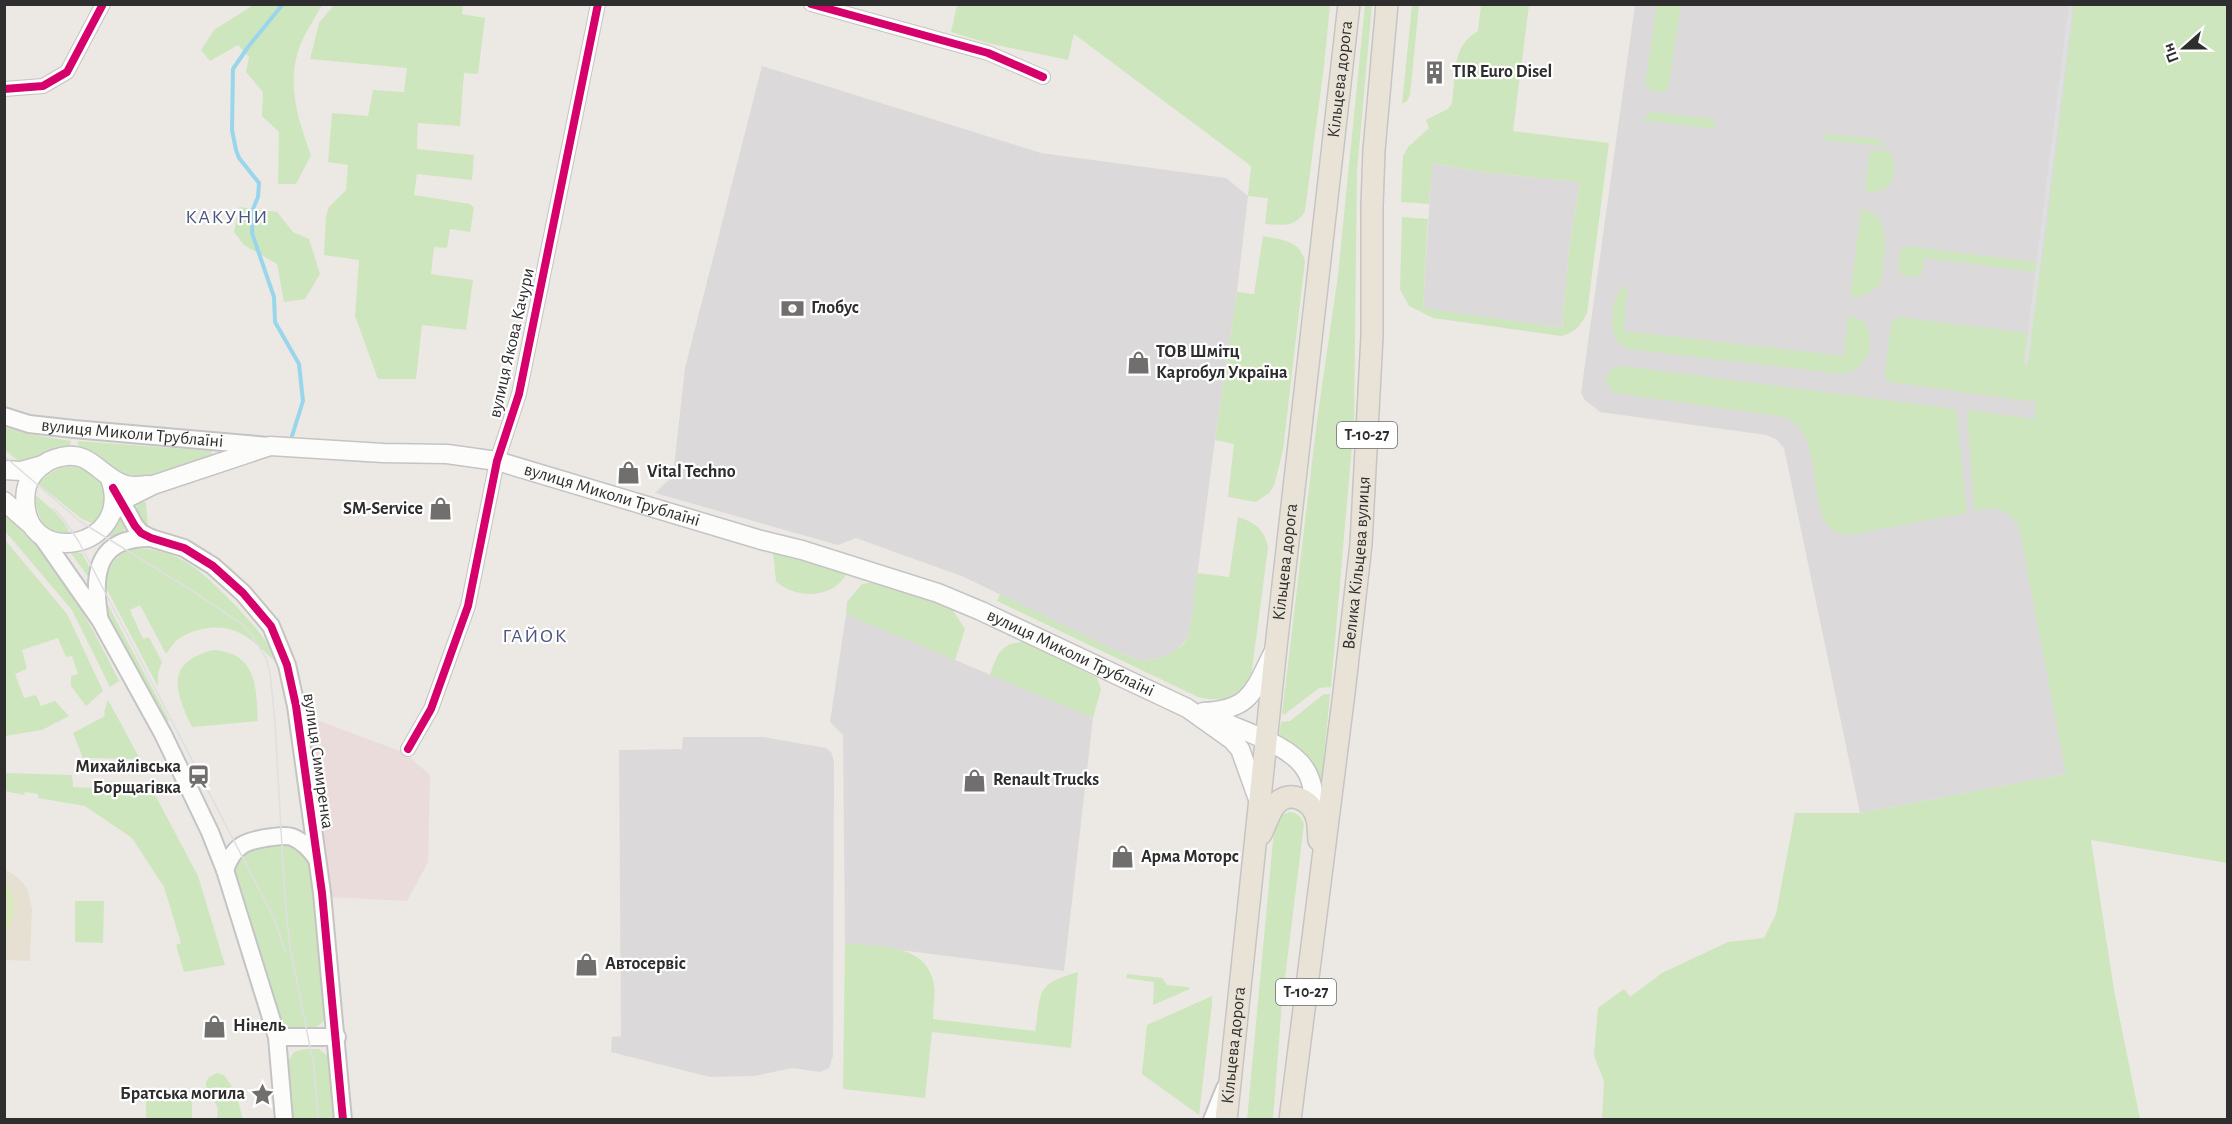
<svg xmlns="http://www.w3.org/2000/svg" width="2232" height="1124" font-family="'Alegreya Sans',sans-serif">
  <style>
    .industrial { fill: #dcd9db }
    .education { fill: #e6e0d3 }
    .medical { fill: #e9dcdb }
    .green { fill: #cee6be }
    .pitch { fill: #d9eabb }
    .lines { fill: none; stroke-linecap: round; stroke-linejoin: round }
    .stream { stroke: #99d6ec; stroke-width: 4 }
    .minor-casing { stroke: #c5c4c5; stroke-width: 16 }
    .tertiary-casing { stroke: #c5c4c5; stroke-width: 20 }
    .secondary-casing { stroke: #c5c4c5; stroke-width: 21 }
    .trunk-casing { stroke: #c6c5c4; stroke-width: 24 }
    .minor { stroke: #fcfcfb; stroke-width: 14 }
    .tertiary { stroke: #fcfcfb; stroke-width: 16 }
    .secondary { stroke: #fcfcfb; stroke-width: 18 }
    .trunk { stroke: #e9e2d6; stroke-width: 21 }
    .tram { stroke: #dfdfe1; stroke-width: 1.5 }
    .rail { stroke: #dfdfe1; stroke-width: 4 }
    .cycleway-casing { stroke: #fff; stroke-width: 11 }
    .cycleway { stroke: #d6006c; stroke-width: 8 }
    .labels { text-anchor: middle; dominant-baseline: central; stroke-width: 4.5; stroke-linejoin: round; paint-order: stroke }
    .shield { fill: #fff; stroke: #6d6d6d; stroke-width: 1.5 }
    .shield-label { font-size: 16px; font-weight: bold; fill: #2e2e2e }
    .poi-label { font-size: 18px; font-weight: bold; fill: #2e2e2e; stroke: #fff; text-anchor: start }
    .street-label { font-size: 18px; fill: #2e2e2e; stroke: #fff }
    .neighbourhood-label { font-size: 20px; letter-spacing: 1.5px; fill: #4d5680; stroke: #fff }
  </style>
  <rect width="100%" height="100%" fill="#ece8e4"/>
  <!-- industrial -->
  <g class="industrial">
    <path d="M1635,5H2086L2035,419L2077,772L1860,813L1784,448L1776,439L1766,435L1600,412L1585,400L1581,393Z"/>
    <path d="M762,66L1041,153L1226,178L1248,196L1237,292L1215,440L1189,637L1175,651L1160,658L1143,661L1122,654L964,577L856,538L838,545L655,493L673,476L685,368Z"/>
    <path d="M1432,163L1480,172L1580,182L1569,250L1562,328L1423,308Z"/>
    <path d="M846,614L1093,718L1064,971L845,943L843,735L830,722Z"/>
    <path d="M683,737H763L826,748L831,752L834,762V781L833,1056L829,1068L820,1072L793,1068L754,1076L710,1077L611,1052L612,1037L621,1036L619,750L682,749Z"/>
  </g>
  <!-- education -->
  <path class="education" d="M4,869L16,876L27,888L32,909L30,961L5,960Z"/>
  <!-- medical -->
  <path class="medical" d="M314,719L405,753L430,775L428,862L407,901L330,897L309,730Z"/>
  <!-- green -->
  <g class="green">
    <path d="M255,4L322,5C314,20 301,38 297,55C288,89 299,123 311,155L296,184H278L279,132L262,116L263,92L246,72L249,57L238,45L210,61L201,50L214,30Z"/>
    <path d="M335,4L463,5L462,14L485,18L478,74L464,73L460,126L418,123L417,149L474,155L472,180L417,174L414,195L470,204L474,208L470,232L450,229L447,248L434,247L431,274L473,280L466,330L422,325L416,379H378L355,316L359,260L324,255L326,216L329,207L346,190L348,165L328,162L332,113L368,116L373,90L404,92L407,68L310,59L319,23Z"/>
    <path d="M957,5H1330L1324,66L1305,211C1296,228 1281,225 1265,224L1268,198L1248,196L1251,166L1074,34L1068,60L987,43L951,32Z"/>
    <path d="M1365,5H1372L1357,171L1354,422L1331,687L1319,688L1285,714H1282L1317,421L1338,275Z"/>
    <path d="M1412,5H1419L1410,95L1407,101L1402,104Z"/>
    <path d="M1481,5H1529L1513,131L1609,143L1587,313C1581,325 1575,333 1561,336L1433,318L1409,306L1400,289L1402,217L1428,219L1423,308L1562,328L1569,250L1580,182L1480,172L1433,163L1429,204L1401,202L1403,156L1408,147L1429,128L1426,120L1448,109L1452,103C1456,75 1451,46 1478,31Z"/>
    <path d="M1657,5H1681L1668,90L1662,92L1649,89L1645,84Z"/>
    <path d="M2074,5H2227V863L2091,840L2114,990L2140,1119H1602L1604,1081L1594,1056L1598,1008L1624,989L1630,997L1662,973L1728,942L1764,938L1776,914L1795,813H1860L2066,774L2019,527C2008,507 1995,506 1974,511L1967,410L2035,419L2036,402L1889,382L1886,380L1885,374L1891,323L1894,319L1899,317L2028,333L2035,272L1924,258L1921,277L1902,275L1898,268L1900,250L1906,246L2042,263Z"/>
    <path d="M1651,112L1713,119L1716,129L1641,120Z"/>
    <path d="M1824,134L1880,139L1885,146L1824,140Z"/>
    <path d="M1870,150L1890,151C1899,174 1894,195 1865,191Z"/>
    <path d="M239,207L277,212L293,232L309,239L320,274L305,299L284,302L277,264L244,245L234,232Z"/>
    <path d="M1861,209C1896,213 1883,259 1881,283C1872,292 1863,299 1850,296Z"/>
    <path d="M1263,236C1282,240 1299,240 1305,261L1283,450L1274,486L1269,493L1256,502L1228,497L1234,444L1215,440L1237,292L1254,294Z"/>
    <path d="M1627,285L1624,331L1844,356L1848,315L1865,322C1876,345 1869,365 1845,374L1627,349C1622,345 1616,342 1614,335C1610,321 1612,291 1627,285Z"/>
    <path d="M1622,366L1956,409L1967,513L1849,535C1843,534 1835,533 1831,529C1812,514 1818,456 1803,433C1799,426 1792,422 1786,417L1614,393L1606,382C1607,371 1611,369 1622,366Z"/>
    <path d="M4,427L28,434L71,441L70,445C53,447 38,459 21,463L5,450Z"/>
    <path d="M78,441L211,451L212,455C192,461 145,483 126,474C109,465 96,452 78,446Z"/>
    <path d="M72,466L89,472L103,484C106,498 105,515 92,523L82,519L38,484C48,473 58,467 72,466Z"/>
    <path d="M35,495C47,505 66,519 70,535C66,534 60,535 55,533C41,529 36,509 35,495Z"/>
    <path d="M143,500L146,503L148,527C140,522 135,514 137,504Z"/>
    <path d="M4,512C19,528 35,543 48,560C77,598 98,639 119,681L110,687L72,610L5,531Z"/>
    <path d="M120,516L125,530L114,538L109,536Z"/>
    <path d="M1238,517C1255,522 1265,530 1268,548L1251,677C1240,698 1220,703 1198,697L997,601L1000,594L1122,654L1143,661L1160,658L1175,651L1184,643L1189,637L1197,573L1229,577Z"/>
    <path d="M5,540L67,614L103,691L86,706L71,686V676L78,674L72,656L66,657L58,638L22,650L27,669L15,674L24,698L36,695L41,706L55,701L69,716L42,730L5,736Z"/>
    <path d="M132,549C178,545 207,576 237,607C253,625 268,639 276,662C265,652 253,640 240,633C220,623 195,627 177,640C173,643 169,650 166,654L140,605L130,610L143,639L149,637L162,662L158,673V687L105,586C107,569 115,555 132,549Z"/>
    <path d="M773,551L850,570C845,576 840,584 833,588C816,598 790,595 776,581Z"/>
    <path d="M70,552L82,553L92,572L89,578Z"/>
    <path d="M876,582L952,609L965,629L955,660L846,614L847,602L862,584Z"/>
    <path d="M106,601L169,720L165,723C152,700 103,623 106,601Z"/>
    <path d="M1025,642L1097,678L1101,689L1093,718L990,675C998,653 1000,643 1025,642Z"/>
    <path d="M213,650C257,653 256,686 258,721L192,727C175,692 164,663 213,650Z"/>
    <path d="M1324,694H1330L1322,777L1319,779L1278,740L1281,722L1290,721Z"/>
    <path d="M108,700L140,759L83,758L73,733L105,716L104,712Z"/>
    <path d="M5,773L72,775L73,787L93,788V781L125,782L124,793H154L198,876L225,965L184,972L176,945L181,943L164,887L132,838L85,806L38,798V794L25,792L24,795L5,791Z"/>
    <path d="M1289,812C1298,813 1301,816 1304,824L1282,1002L1273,1119L1247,1120L1274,830L1283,815Z"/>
    <path d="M282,842L301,847L309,858L328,1013C324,1027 305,1034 292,1030C288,1029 283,1024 279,1022L235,877V863L253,845Z"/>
    <path d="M75,901H104L103,943L75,942Z"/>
    <path d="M845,943C873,947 922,943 932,977C937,990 933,1006 933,1019L1035,1031C1042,991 1034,985 1078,972L1071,1048L932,1032L925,1098L843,1089Z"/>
    <path d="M1127,974L1162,978L1167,985L1188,987L1190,989L1153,1005L1154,982L1126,978Z"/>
    <path d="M1212,996V1004L1199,1115L1142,1074L1147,1025Z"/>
    <path d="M305,1049H319L333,1060L337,1119H290L286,1064L294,1052Z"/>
    <path d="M217,1073L224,1075L235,1091L243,1119H217C217,1116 218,1113 218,1109C214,1095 193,1083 217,1073Z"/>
    <path d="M192,1100V1119H146V1101Z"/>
  </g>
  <!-- pitch -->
  <path class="pitch" d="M5,882C19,898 15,917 5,933V922L8,909Z"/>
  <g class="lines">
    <!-- stream -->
    <path class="stream" d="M283,4L248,47L233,69L232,130L236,150L239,158L259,183L258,197L253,209L252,233L274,297L275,322L299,364L303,401L292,436"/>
    <defs>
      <g id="minor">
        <path d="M811,4L988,53L1043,77"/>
        <path d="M4,89L43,86L67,72L103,4"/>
        <path d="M408,749L431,709L468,606L497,461L519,394L598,4"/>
      </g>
      <g id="tertiary">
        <path id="s1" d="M4,416L29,424L74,429L269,446"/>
        <path d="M116,491L135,526L141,533L151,538L184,548L213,566L243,593L271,626L287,665L296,706L322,893L343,1120"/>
        <path d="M42,537L100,620L163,734L210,832L225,870L277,1037L284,1120"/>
        <path d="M99,615C92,570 99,537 151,538"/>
        <path d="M225,870C234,844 247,840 273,837C279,836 286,835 292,837C303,841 310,850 317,859"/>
        <path d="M277,1037H337"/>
        <path d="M1212,1120L1225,1088"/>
      </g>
      <g id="secondary">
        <path d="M4,470L21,471L43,465"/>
        <path d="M109,476C139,551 15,573 26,490C29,473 45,460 61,457C90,449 101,478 126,485C133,487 141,486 148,485"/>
        <path d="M4,501L30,524"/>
        <path id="s2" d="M113,511L129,497L153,485L270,446L383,453L447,454L497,461L761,540L802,550L938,593L981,611L1187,708L1232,740L1240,749L1259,802"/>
        <path d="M1203,712C1252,710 1254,690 1274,651"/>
        <path d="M1219,720C1245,732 1290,745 1305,769C1314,782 1314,801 1316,815"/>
      </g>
      <g id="trunk">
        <path d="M1261,834C1266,824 1269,812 1276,804C1289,789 1311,800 1316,816C1319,823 1318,833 1319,840"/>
        <path id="s3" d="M1226,1120L1276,647L1349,4"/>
        <path id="s4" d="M1290,1120L1344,693L1361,544L1372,336V206L1374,150L1387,4"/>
      </g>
    </defs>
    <!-- minor casing -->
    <use href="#minor" class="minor-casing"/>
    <!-- tertiary casing -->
    <use href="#tertiary" class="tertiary-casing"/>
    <!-- secondary casing -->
    <use href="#secondary" class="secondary-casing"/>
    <!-- trunk casing -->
    <use href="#trunk" class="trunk-casing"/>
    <!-- minor -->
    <use href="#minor" class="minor"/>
    <!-- tertiary -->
    <use href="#tertiary" class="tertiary"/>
    <!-- secondary -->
    <use href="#secondary" class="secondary"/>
    <!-- trunk -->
    <use href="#trunk" class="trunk"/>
    <!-- tram -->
    <g class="tram">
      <path d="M4,456L81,522L191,590L242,624L252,635L266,658L270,672L275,723L285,900L290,947L314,1067L318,1120"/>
      <path d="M53,508L62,517L79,542L274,918L285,951"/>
    </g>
    <!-- rail -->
    <path class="rail" d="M2026,363L2071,4"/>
    <defs>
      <g id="cycleway">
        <path d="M811,4L988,53L1043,77"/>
        <path d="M4,89L43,86L67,72L103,4"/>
        <path d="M113,488L135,526L141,533L151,538L184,548L213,566L243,593L271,626L287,665L296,706L322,893L343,1120"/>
        <path d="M408,749L431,709L468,606L497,461L519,394L598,4"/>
      </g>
    </defs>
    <!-- cycleway casing -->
    <use href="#cycleway" class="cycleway-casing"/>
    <!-- cycleway -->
    <use href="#cycleway" class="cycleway"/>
  </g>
  <!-- icons -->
  <defs>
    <symbol id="building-bare" viewBox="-9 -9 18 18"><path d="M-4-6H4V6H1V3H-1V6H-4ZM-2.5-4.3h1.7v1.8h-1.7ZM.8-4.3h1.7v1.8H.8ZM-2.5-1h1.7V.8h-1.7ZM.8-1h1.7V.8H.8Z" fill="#706f6e" stroke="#fff" stroke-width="2.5" paint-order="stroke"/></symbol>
    <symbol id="bank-bare" viewBox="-9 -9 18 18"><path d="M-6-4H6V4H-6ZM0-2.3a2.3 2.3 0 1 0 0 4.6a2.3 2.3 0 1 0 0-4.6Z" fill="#706f6e" stroke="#fff" stroke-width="2.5" paint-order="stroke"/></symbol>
    <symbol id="shop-bare" viewBox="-9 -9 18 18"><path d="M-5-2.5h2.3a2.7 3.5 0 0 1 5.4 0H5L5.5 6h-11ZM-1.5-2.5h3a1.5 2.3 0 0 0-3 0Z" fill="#706f6e" stroke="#fff" stroke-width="2.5" paint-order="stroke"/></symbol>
    <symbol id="station-bare" viewBox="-9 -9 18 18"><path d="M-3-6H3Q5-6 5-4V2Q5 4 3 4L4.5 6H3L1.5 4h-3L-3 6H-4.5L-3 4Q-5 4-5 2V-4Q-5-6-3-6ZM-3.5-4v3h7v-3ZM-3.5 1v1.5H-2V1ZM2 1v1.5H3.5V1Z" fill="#706f6e" stroke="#fff" stroke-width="2.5" paint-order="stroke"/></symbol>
    <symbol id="sight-bare" viewBox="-9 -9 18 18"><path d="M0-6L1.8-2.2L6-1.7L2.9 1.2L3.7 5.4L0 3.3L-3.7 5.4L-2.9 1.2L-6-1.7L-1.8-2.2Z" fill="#706f6e" stroke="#fff" stroke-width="2.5" paint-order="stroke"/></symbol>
  </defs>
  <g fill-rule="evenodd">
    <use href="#building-bare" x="1418" y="56" width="33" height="33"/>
    <use href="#bank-bare" x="776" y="292" width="33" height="33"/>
    <use href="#shop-bare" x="1122" y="346" width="33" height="33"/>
    <use href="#shop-bare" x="612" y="456" width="33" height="33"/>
    <use href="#shop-bare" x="424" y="492" width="33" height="33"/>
    <use href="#station-bare" x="182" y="760" width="33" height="33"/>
    <use href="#shop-bare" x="958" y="764" width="33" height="33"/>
    <use href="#shop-bare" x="1106" y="840" width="33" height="33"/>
    <use href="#shop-bare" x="570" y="948" width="33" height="33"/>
    <use href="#shop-bare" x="198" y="1010" width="33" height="33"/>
    <use href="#sight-bare" x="246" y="1078" width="33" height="33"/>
  </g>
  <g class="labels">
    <!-- shield labels -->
    <g class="shield">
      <rect x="1337" y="422" width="60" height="26" rx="4.5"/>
      <rect x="1276" y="979" width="60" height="26" rx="4.5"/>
    </g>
    <g class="shield-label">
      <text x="1367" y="435">Т-10-27</text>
      <text x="1306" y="992">Т-10-27</text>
    </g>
    <!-- poi labels -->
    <g class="poi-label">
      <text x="1452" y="72">TIR Euro Disel</text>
      <text x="811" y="308">Глобус</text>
      <text x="1156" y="352">ТОВ Шмітц<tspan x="1156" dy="21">Каргобул Україна</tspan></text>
      <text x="647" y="472">Vital Techno</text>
      <text x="423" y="509" text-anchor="end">SM-Service</text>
      <text x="181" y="767" text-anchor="end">Михайлівська<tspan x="181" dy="21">Борщагівка</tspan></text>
      <text x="993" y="780">Renault Trucks</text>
      <text x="1141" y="857">Арма Моторс</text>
      <text x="605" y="964">Автосервіс</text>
      <text x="233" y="1026">Нінель</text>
      <text x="245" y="1094" text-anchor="end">Братська могила</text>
    </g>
    <!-- street labels -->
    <g class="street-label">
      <text stroke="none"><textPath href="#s3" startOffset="1047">Кільцева дорога</textPath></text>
      <text transform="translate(512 343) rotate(-77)">вулиця Якова Качури</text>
      <text stroke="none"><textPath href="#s1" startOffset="130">вулиця Миколи Трублаїні</textPath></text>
      <text stroke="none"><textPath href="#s2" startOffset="519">вулиця Миколи Трублаїні</textPath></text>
      <text stroke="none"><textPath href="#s3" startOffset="561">Кільцева дорога</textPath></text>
      <text stroke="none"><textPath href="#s4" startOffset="561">Велика Кільцева вулиця</textPath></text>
      <text stroke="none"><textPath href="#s2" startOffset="1005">вулиця Миколи Трублаїні</textPath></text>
      <text transform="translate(318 761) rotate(82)">вулиця Симиренка</text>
      <text stroke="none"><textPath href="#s3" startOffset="75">Кільцева дорога</textPath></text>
    </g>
    <!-- neighbourhood labels -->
    <g class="neighbourhood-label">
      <text x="227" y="217">КАКУНИ</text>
      <text x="535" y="636">ГАЙОК</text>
    </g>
  </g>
  <!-- border -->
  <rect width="2232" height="1124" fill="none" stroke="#2e2e2e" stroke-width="12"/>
  <!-- north arrow -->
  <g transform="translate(2184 48) rotate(249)" stroke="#ffffff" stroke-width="4.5" paint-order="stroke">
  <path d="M0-4.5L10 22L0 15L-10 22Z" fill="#2e2e2e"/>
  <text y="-9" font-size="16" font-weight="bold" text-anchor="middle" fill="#2e2e2e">Пн</text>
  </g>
</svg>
